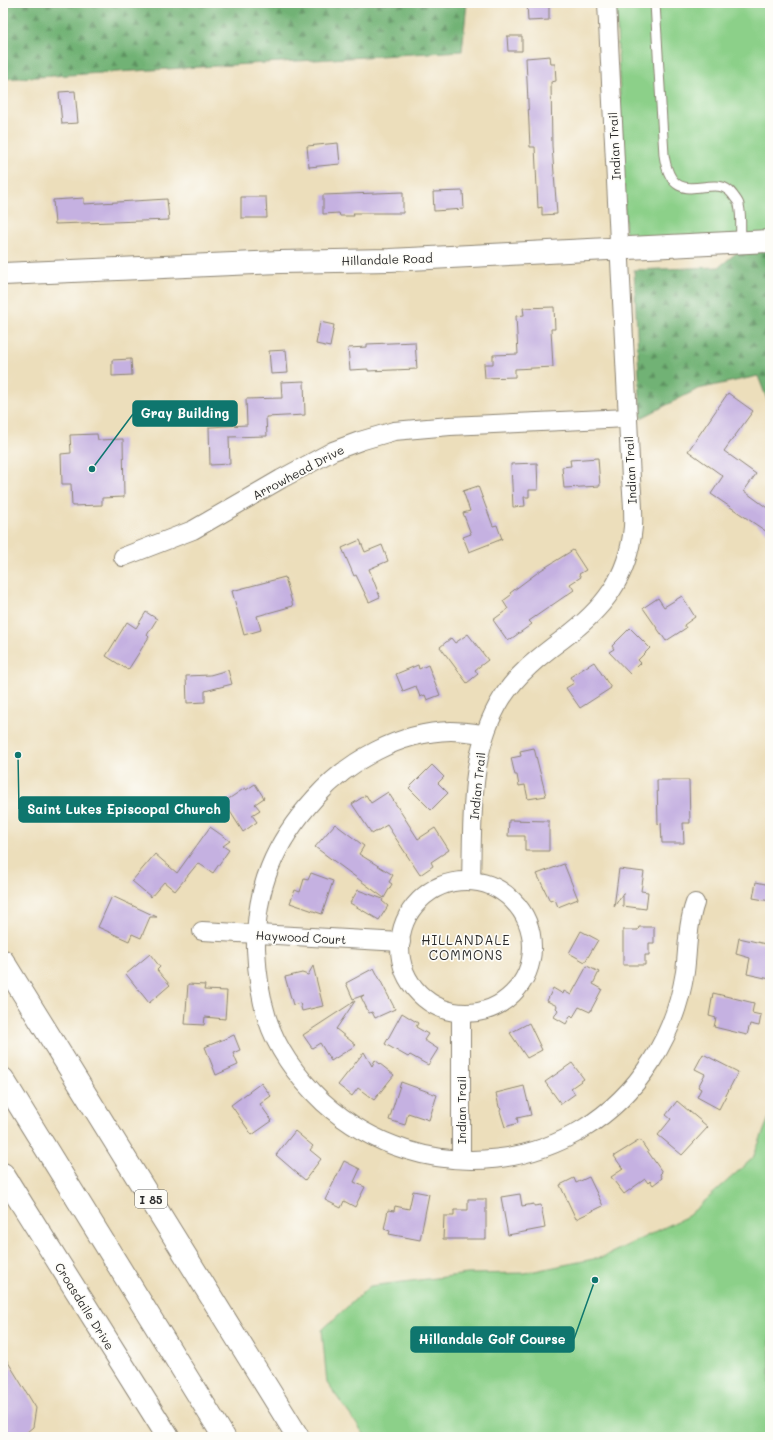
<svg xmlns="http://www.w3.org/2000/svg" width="773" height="1440" font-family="Mali,sans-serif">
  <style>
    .green { fill: #8cd089; stroke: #5c7e5a }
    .forest { fill: url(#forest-firs); stroke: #4e6e50 }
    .building { fill: #c5b1e1 }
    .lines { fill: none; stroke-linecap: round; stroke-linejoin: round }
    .lane-casing { stroke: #8c8473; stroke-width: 11 }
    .street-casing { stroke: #8c8473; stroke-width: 20 }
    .secondary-casing { stroke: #8c8473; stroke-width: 24 }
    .highway-casing { stroke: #8c8473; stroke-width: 24 }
    .lane { stroke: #fff; stroke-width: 9 }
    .street { stroke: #fff; stroke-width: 18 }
    .secondary { stroke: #fff; stroke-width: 22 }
    .highway { stroke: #fff; stroke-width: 22 }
    .labels { text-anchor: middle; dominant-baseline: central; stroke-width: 3.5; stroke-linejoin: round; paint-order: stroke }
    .shield { fill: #fdfcf7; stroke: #6a6a68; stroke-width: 1 }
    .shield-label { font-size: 11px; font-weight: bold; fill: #2b2b2b }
    .street-label { font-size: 12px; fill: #2b2b2b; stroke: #fdfcf7 }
    .neighbourhood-label { font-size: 13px; letter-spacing: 1px; fill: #2b2b2b; stroke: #fdfcf7 }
    .leader { fill: none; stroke: #0f766e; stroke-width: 1.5 }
    .callout-dot { fill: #0f766e; stroke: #fdfcf7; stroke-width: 1.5 }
    .callout { fill: #0f766e; stroke: #0f766e; stroke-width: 1.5 }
    .callout-label { font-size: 13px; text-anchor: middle; font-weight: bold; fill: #fff }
  </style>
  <defs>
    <pattern id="forest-firs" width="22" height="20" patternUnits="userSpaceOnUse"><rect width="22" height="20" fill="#71b275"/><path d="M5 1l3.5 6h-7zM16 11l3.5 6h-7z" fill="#5d9160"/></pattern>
  </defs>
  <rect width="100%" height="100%" fill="#fdfcf7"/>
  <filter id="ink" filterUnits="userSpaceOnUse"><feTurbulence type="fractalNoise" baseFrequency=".025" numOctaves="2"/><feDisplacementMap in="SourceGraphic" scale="8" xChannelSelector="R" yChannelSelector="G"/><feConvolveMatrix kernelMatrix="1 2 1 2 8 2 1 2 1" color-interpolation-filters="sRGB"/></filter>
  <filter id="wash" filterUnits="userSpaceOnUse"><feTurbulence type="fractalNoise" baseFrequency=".012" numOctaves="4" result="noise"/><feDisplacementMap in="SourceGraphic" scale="16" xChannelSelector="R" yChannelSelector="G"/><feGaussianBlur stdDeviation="0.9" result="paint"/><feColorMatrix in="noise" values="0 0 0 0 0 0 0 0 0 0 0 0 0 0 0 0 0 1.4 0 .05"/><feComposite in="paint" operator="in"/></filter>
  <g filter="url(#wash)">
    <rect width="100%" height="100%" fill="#ecdebb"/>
    <!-- green -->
    <g class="green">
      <path d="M616,3H770V234L626,242Z"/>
      <path d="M770,1115V1437H366L327,1383L322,1330L370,1286L468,1274L525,1273L603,1257L688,1216L753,1158Z"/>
    </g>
    <!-- forest -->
    <g class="forest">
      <path d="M3,3H467L462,51L3,79Z"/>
      <path d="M746,245L770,246V407L758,376L698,389L641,418L634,270L719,267Z"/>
    </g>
    <g id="blocks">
      <!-- building -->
      <g class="building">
        <path d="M527,3H549V20L528,21Z"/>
        <path d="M507,36H522V51H508Z"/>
        <path d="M550,56L551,64H555L556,81L551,82L552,146L557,214L542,215V207L538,208L535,147H530L526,58Z"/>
        <path d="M75,91L78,123L62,124L59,92Z"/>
        <path d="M338,143L340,164L309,167L307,146Z"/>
        <path d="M463,191L464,209L434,211L433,192Z"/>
        <path d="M403,192V213H353L354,216H340L339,213L323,214V195Z"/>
        <path d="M241,197H266L267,218H241Z"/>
        <path d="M84,198V204L167,199L169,220L55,224L53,200Z"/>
        <path d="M554,307L555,329H551L553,367L515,369V377L485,378L484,364H493V355L518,354L516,316L524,315L523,308Z"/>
        <path d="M320,322L334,325L330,347L316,344Z"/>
        <path d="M415,342L417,369L368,371V369L350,370L348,348L367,347V344Z"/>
        <path d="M286,350L288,373L271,374L269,351Z"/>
        <path d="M131,359L132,375L112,376V360Z"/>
        <path d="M304,381L305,415L266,417L267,436L229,437L230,464L210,465L209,427L247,425L246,399L282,398L281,382Z"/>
        <path d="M728,393L753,411L724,451L756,474L744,491L770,510V534L711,494L723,476L688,451Z"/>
        <path d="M97,434L98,440L123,439L124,497L102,498V505L72,506L71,484H62L61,454L71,453L70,435Z"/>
        <path d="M598,458L600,486L564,488L562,467L571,466L570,460Z"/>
        <path d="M537,463L538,490H529V497H524L525,506L513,507L511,464Z"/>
        <path d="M478,486L493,526L497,525L502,539L469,552L463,537L471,534L463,513L470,511L463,491Z"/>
        <path d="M360,540L365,552L382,545L388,561L369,569L380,597L369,602L356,575L354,576L342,548Z"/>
        <path d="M573,550L586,570L579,574L581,577L570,584L574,590L529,621L532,624L508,641L493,620L508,609L503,601L511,595L510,593L541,570Z"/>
        <path d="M285,577L293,606L257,616L261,630L244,635L232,591Z"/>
        <path d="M682,596L695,617L684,625L686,628L666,641L643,608L658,598L664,607Z"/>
        <path d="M146,612L157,619L147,635L149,637L128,670L106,656L127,622L136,628Z"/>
        <path d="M630,628L650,648L638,660L641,663L630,674L609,652L614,649L612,646Z"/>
        <path d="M468,634L488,660L475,670L478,674L467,683L440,647L451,638L455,643Z"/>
        <path d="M594,662L611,688L580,708L566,688L574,683L570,677Z"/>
        <path d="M418,665L419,669L428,665L440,695L427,700L425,695L420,697L416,686L403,691L396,674Z"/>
        <path d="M228,670L232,684L205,691V702L187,703L186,676L210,675Z"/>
        <path d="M534,748L546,796L528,799L525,785L519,786L517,775H515L511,758L521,756L520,751Z"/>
        <path d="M432,765L444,777L438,783L448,793L431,810L409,788Z"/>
        <path d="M657,780H689L690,823H683L684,843H662L661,823L658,824Z"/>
        <path d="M255,784L264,798L255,804L260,810L252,815L257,822L243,832L224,802L245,788L246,790Z"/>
        <path d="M388,792L418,839L435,828L449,850L431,862L433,866L420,875L387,825L372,834L352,804L366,795L371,803Z"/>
        <path d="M509,820L549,821V851H525V836H508Z"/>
        <path d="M335,824L364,846L359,854L393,875L389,882L392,884L384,898L315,847Z"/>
        <path d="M210,827L230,841L223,846L229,850L213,873L198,863L175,891L164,882L151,897L132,881L155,854L177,873Z"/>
        <path d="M564,864L578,899L558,907L555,899L550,901L537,874Z"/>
        <path d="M619,869L644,872L641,891L648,892L646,909L623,906V893L614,907Z"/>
        <path d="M311,873L333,881L322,914L290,903L295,890L300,892L304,879L308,880Z"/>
        <path d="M756,882L770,885V901L753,898Z"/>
        <path d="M358,890L383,899L382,901L388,906L379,920L350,903Z"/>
        <path d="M112,896L157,917H150L141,938L132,934L129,941L98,927Z"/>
        <path d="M639,927H654V943H649V955H645V965H623V930H638Z"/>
        <path d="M581,931L598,940L585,962L569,953Z"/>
        <path d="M739,938L770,945V979L747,974L750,958L736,954Z"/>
        <path d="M150,954L160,967L157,970L170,985L149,1003L126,974Z"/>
        <path d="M313,966L323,1006L302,1011L300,1003L293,1005L285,977L302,973L308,975Z"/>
        <path d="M587,966L599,972L593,984L602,989L590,1012L579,1007L573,1017L571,1015L566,1024L554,1017L558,1010L556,1008L557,1006L547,1001L553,988L563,994L564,991L571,995Z"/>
        <path d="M374,968L395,1009L375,1018L372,1012L369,1013L361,997L364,995L353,999L346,983Z"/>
        <path d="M188,984L205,985L204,990L227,991L225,1019L205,1017L204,1025L185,1024Z"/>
        <path d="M713,993L754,1003L752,1013L761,1015L759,1026L750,1024L747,1035L714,1027L716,1018L709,1016Z"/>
        <path d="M355,1001L336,1029L356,1045L331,1061L320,1043L312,1048L303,1035Z"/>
        <path d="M402,1013L418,1023L416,1027L428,1034L424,1040L438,1049L428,1065L410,1055L408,1057L385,1044Z"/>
        <path d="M529,1023L542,1050L527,1058L510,1033Z"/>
        <path d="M234,1035L240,1050L233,1053L238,1065L216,1075L205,1047Z"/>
        <path d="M364,1052L372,1066L375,1060L394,1075L374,1100L358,1088L352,1096L338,1085Z"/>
        <path d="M703,1054L738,1072L719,1109L697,1097L701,1089L698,1087L705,1074L695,1069Z"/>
        <path d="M572,1063L584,1079L571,1088L575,1094L561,1104L545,1082Z"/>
        <path d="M401,1082L437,1095L429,1120L408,1113L405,1125L389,1120Z"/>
        <path d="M261,1083L271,1096L260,1104L272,1121L252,1135L231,1105Z"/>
        <path d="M524,1086L531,1115L517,1118L518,1123L505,1127L500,1111L501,1109L499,1107L496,1093Z"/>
        <path d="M677,1101L708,1127L682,1155L658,1135L671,1119L666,1115Z"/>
        <path d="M295,1131L313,1146L310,1150L321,1159L305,1180L276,1155Z"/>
        <path d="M640,1140L662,1172L660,1174L662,1178L653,1185L650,1181L648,1183L645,1179L624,1194L611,1177L623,1169L614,1156Z"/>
        <path d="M344,1161L360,1169L354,1182L365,1187L355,1207L344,1201L341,1208L325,1200Z"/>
        <path d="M589,1177L603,1206L576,1219L560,1185L574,1178L576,1183Z"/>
        <path d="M413,1191L429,1194L420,1240L389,1234L390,1231L384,1229L388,1210L394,1211L395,1206L409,1209Z"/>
        <path d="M520,1194L522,1206L534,1204V1206L541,1205L545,1228L508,1235L501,1197Z"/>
        <path d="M468,1199H486V1239H443L444,1216H454V1210H468Z"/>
        <path d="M3,1354L36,1408L33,1427L21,1437H3Z"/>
      </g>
    </g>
  </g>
  <g filter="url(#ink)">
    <use href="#blocks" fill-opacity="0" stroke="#8c8473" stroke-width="1"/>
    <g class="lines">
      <defs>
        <path id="lane" d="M655,3L664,155C673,216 714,168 733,195C735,198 739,202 739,205C742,217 740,231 741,243"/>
        <g id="street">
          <path d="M123,557L193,530L281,479L333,451L360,441L394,431L450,426L628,418"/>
          <path d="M484,734C473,733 462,731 451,731C400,732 349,760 315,798C274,843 255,888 256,949C257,972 260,996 267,1018C277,1050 299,1079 323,1102C422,1192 578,1176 651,1062C668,1036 680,1003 685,972C688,949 687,925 695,903"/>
          <path d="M471,881C473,819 468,752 502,698C518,673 540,656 563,639C603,609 628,579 633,527C634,511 632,494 631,479L607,3"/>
          <circle cx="466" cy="947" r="66"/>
          <path d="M202,931L401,942"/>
          <path d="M461,1013V1159"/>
        </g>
        <g id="secondary">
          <path d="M3,274L280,262L390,260L770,241"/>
          <path d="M3,1174L168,1437"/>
        </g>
        <g id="highway">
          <path d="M3,961L298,1437"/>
          <path d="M3,1079L224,1437"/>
        </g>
      </defs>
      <!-- lane casing -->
      <use href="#lane" class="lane-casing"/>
      <!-- street casing -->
      <use href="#street" class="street-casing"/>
      <!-- secondary casing -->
      <use href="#secondary" class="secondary-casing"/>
      <!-- highway casing -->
      <use href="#highway" class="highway-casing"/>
      <!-- lane -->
      <use href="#lane" class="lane"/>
      <!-- street -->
      <use href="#street" class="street"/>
      <!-- secondary -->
      <use href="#secondary" class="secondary"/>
      <!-- highway -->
      <use href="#highway" class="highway"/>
    </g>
  </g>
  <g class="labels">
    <!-- shield labels -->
    <rect class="shield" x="135" y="1190" width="32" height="18" rx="3"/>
    <g class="shield-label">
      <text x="151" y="1199">I 85</text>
    </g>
    <!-- street labels -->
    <g class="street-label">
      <text transform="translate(614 146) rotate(-93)">Indian Trail</text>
      <text transform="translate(387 259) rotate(-2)">Hillandale Road</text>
      <text transform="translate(630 470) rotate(-93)">Indian Trail</text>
      <text transform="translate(298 472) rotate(-28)">Arrowhead Drive</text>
      <text transform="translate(477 786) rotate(-84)">Indian Trail</text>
      <text transform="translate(301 937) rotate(3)">Haywood Court</text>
      <text transform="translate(461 1110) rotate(-90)">Indian Trail</text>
      <text transform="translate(85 1306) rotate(58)">Croasdaile Drive</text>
    </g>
    <!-- neighbourhood labels -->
    <g class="neighbourhood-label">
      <text x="466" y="939">HILLANDALE<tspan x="466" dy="15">COMMONS</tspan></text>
    </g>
  </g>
  <!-- callouts -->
  <path class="leader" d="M92 469L133 414M18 755L19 809M595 1280L574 1339"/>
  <g class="callout-dot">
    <circle cx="92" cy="469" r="4"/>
    <circle cx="18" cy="755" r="4"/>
    <circle cx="595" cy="1280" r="4"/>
  </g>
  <g class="callout">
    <rect x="133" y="401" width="104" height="25" rx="4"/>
    <rect x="19" y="797" width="210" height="25" rx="4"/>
    <rect x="411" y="1327" width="163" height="25" rx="4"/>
  </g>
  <g class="callout-label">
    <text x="185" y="418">Gray Building</text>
    <text x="124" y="814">Saint Lukes Episcopal Church</text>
    <text x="492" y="1344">Hillandale Golf Course</text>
  </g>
  <!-- margin -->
  <rect width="773" height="1440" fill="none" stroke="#fdfcf7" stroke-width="16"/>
</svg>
